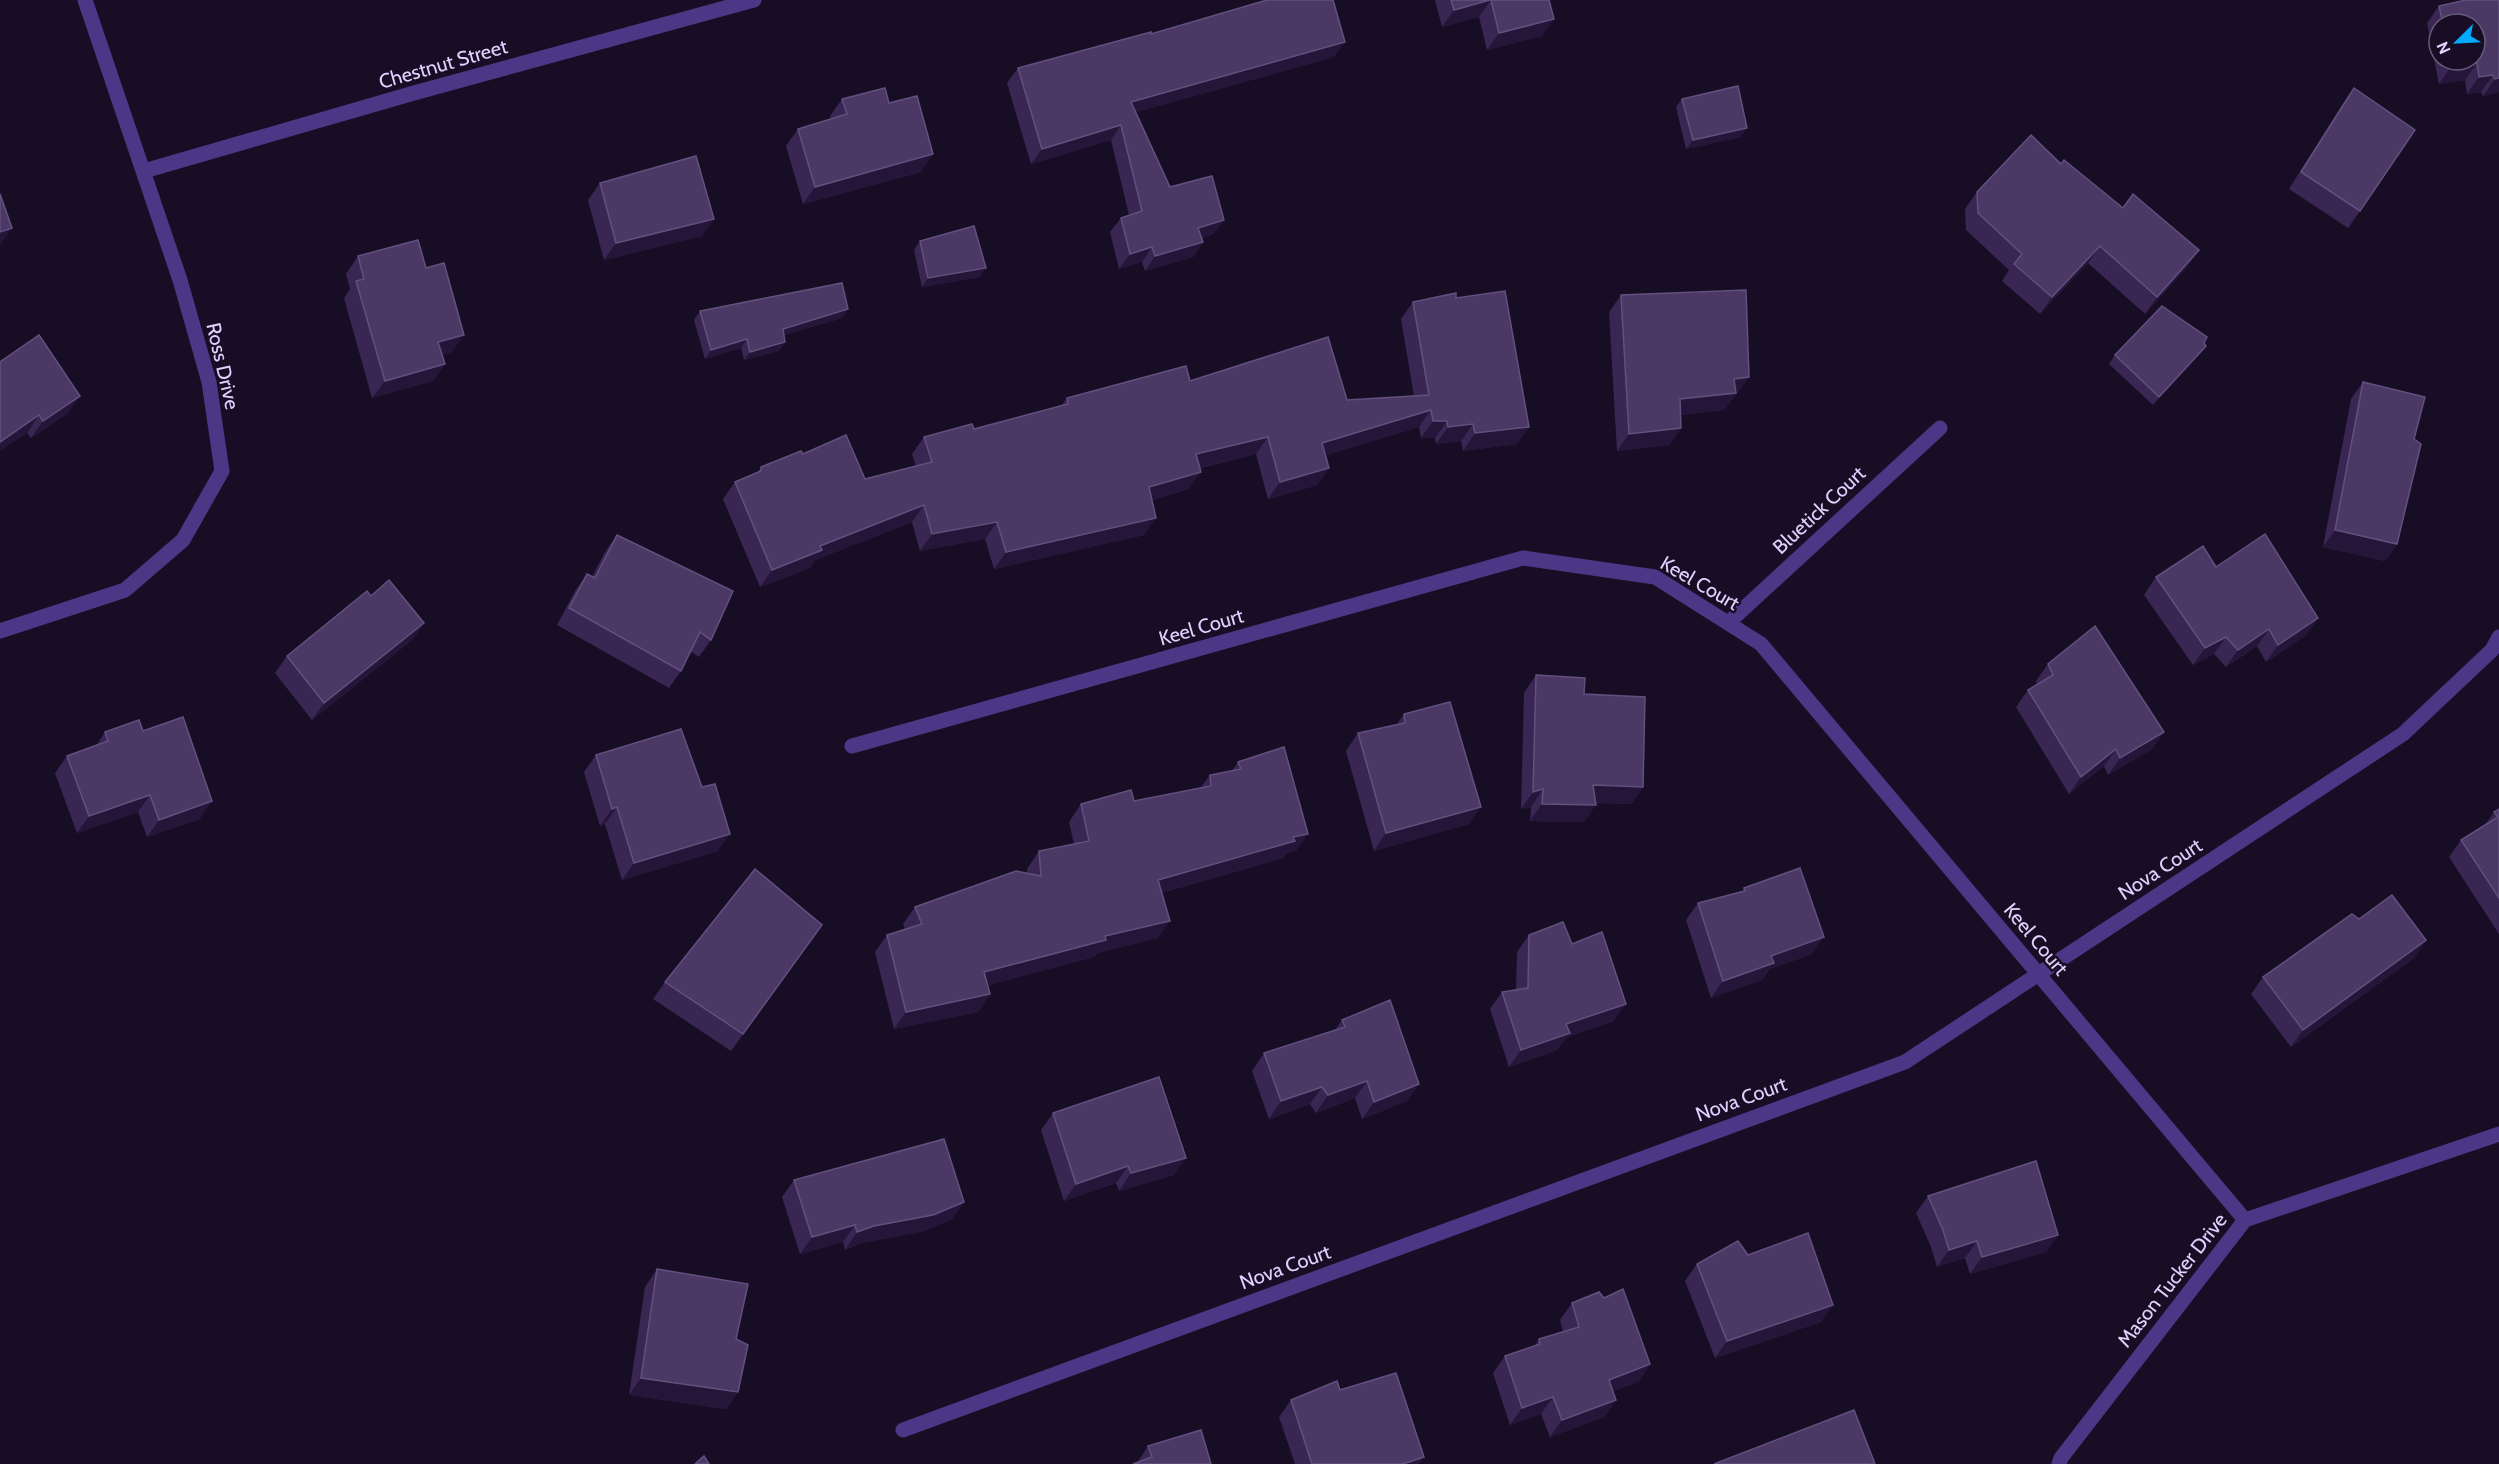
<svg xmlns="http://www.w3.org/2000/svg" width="2499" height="1464" font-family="Cabin,sans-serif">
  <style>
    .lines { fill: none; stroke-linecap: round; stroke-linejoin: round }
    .minor { stroke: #4b3785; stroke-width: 15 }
    .wall { fill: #392653; fill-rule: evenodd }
    .shaded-wall { fill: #241539 }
    .building { fill: #4b3865; stroke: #62507e; stroke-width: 1.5 }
    .labels { text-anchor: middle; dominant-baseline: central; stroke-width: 5; stroke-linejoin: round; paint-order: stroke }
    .street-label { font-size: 20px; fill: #e1d1ff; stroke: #170e25 }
  </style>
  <rect width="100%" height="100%" fill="#170e25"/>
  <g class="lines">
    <!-- minor -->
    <g class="minor">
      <path d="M144,171L414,93L754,0"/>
      <path d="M1728,623L1940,428"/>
      <path d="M0,631L125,590L183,540L222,471L209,382L180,280L85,0"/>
      <path d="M852,746L1523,558L1655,577L1761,644L2245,1220"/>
      <path d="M903,1430L1905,1062L2403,734L2492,650L2499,637"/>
      <path d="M2059,1464L2061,1458L2245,1220L2499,1134"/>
    </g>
  </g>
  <!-- wall -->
  <g class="wall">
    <path d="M1435,0H1549L1542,36L1487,50L1479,17L1442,27Z"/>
    <path d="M2499,0V92L2483,96L2481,92L2467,94L2465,80L2439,84L2427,23L2439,6ZM2439,24H2475V60H2439Z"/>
    <path d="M1151,34L1334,57L1136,112L1170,187L1224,220L1213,234L1202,238L1203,242L1193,257L1145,271L1142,262L1119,269L1110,232L1121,218L1129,215L1111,140L1031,164L1007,83L1018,68Z"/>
    <path d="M2354,88L2360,211L2348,228L2289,189L2342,105Z"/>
    <path d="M842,99L889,103L921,172L803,204L786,146L798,129L831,119L830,116Z"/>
    <path d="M1682,99L1741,137L1686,149L1676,107Z"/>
    <path d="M2061,164L2123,208L2199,250L2187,267L2145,314L2088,263L2040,314L2002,281L2009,270L1966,230L1965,209L1977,192Z"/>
    <path d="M600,183L702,236L604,260L588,200Z"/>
    <path d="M920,241L980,277L922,287L914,250Z"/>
    <path d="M358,256L452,352L442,355L445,364L433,381L372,398L344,298L350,289L346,274Z"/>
    <path d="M1621,295L1749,377L1724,410L1681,415V428L1669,445L1617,451L1609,312Z"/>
    <path d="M1456,298L1529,427L1517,444L1463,451L1461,441L1436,444L1435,438H1421L1419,427L1326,455L1329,468L1317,485L1268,499L1256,454L1200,468L1189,489L1152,500L1144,535L994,569L985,539L920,551L912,522L815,560L810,568L760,587L723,499L735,482L757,473L761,467L803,454L865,479L916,466L912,454L924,437L974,429L1062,405L1067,398L1190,381L1347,400L1414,396L1401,319L1413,302Z"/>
    <path d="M700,311L842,318L784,335L785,342L779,351L744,360L741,348L705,359L694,320Z"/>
    <path d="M2204,343L2206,346L2200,354L2153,405L2109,364L2115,355Z"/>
    <path d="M0,362L68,413L31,438L27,433Z"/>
    <path d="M2363,382L2414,439L2397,544L2385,561L2323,547L2351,399Z"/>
    <path d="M617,535L711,640L699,657L690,651L681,671L669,688L557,625L575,591L587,574L592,577L605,552Z"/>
    <path d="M2216,567L2318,618L2306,635L2266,662L2257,646L2226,667L2214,654L2193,665L2144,595L2156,577Z"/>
    <path d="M371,596L424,623L412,640L312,720L275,673L287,656Z"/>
    <path d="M2048,664L2164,732L2152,749L2108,775L2104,766L2069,794L2016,707L2028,690L2037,684L2036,681Z"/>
    <path d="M1536,675L1584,694L1643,787L1631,804L1596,803L1584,822L1530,821L1531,807L1521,809L1524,693Z"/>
    <path d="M1404,714L1469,824L1374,851L1346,751L1358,733L1397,724Z"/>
    <path d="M143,731L200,819L147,837L138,812L77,833L55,773L67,756L96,746L105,732Z"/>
    <path d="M596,755L718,851L622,880L605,824L600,826L584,772Z"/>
    <path d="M1238,762L1296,851L1286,853L1283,858L1161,893L1158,938L1097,953L1094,957L988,985L990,994L978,1012L894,1029L875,952L887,935L905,929L903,924L915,907L1027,873V869L1039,851L1074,844L1069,822L1081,804L1134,801L1201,787L1210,775L1232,771Z"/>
    <path d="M2499,809V934L2449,857L2461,840L2485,825L2494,812Z"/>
    <path d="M1744,888L1812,954L1770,969L1762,980L1711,998L1686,920L1698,903L1742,891Z"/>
    <path d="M2359,919L2426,940L2414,958L2291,1047L2251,994L2263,977Z"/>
    <path d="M822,925L731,1051L653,999L665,982Z"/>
    <path d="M1529,935L1572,944L1614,1021L1567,1037L1557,1050L1509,1067L1490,1009L1502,992L1516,990L1517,952Z"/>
    <path d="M1342,1020L1407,1101L1362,1119L1355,1098L1316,1113L1310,1104L1269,1119L1252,1071L1264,1053L1335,1030Z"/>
    <path d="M1053,1113L1174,1175L1119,1191L1116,1183L1064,1201L1041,1130Z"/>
    <path d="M794,1180L964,1202L952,1219L921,1232L862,1243L845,1250L843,1242L800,1254L782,1197Z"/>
    <path d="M1928,1196L2058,1235L2046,1252L1970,1274L1965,1258L1937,1267L1931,1247L1916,1213Z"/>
    <path d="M1748,1255L1821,1322L1715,1358L1685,1281L1697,1264Z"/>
    <path d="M657,1269L736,1339L738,1392L726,1409L629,1395L645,1287Z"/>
    <path d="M1572,1303L1650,1364L1638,1382L1613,1391L1616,1400L1604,1417L1550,1437L1541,1414L1510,1425L1493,1373L1505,1356L1534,1347L1539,1339L1563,1332L1560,1320Z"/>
    <path d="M1340,1390L1419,1464H1295L1279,1417L1291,1400Z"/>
    <path d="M1148,1446L1211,1464L1137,1463Z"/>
  </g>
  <!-- shaded-wall -->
  <g class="shaded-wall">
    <path d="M1491,0L1479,17L1442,27L1454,10Z"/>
    <path d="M1554,19L1542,36L1487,50L1499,33Z"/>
    <path d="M1345,42L1334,57L1120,117L1131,102Z"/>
    <path d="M2477,63L2465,80L2439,84L2451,67Z"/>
    <path d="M2493,75L2481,92L2467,94L2479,77Z"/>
    <path d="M2499,78V92L2483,96L2495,79Z"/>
    <path d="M1121,125L1111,140L1031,164L1042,149Z"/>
    <path d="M1747,128L1741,137L1686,149L1693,140Z"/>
    <path d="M933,154L921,172L803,204L815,187Z"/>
    <path d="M714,219L702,236L604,260L616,243Z"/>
    <path d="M1224,220L1213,234L1188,242L1198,228Z"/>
    <path d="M12,228L0,245V232Z"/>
    <path d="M1203,242L1193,257L1145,271L1155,256Z"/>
    <path d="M2100,246L2088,263L2040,314L2052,297Z"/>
    <path d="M1152,247L1142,262L1119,269L1130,254Z"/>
    <path d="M2199,250L2187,267L2145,314L2157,297Z"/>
    <path d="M986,268L980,277L922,287L928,278Z"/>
    <path d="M848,309L842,318L777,337L783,329Z"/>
    <path d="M464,335L452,352L426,360L438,342Z"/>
    <path d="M747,339L741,348L705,359L711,350Z"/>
    <path d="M785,342L779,351L744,360L750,352Z"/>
    <path d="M2206,346L2200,354L2153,405L2159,397Z"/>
    <path d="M445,364L433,381L372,398L385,381Z"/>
    <path d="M1749,377L1724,410L1668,417L1680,399L1734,379Z"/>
    <path d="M80,396L68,413L31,438L43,421Z"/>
    <path d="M1431,410L1419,427L1310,460L1322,443Z"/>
    <path d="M39,415L27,433L0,451V442Z"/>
    <path d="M1433,421H1447L1435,438H1421Z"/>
    <path d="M1473,424L1461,441L1436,444L1448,427Z"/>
    <path d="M1529,427L1517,444L1463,451L1475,433Z"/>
    <path d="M1681,428L1669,445L1617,451L1629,434Z"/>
    <path d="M1268,437L1256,454L1184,471L1196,454Z"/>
    <path d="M1329,468L1317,485L1268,499L1280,482Z"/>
    <path d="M1201,472L1189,489L1137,504L1149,487Z"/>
    <path d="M924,505L912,522L815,560L810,568L760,587L772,570L820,546Z"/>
    <path d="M1156,518L1144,535L994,569L1006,552Z"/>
    <path d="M997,522L985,539L920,551L932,534Z"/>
    <path d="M2335,530L2397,544L2385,561L2323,547Z"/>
    <path d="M2318,618L2306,635L2266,662L2278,645Z"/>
    <path d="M424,623L412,640L312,720L324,703Z"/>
    <path d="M2269,629L2257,646L2226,667L2238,650Z"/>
    <path d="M2226,637L2214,654L2193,665L2205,648Z"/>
    <path d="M2164,732L2152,749L2108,775L2120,758Z"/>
    <path d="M2116,749L2104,766L2069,794L2081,777Z"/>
    <path d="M1593,785L1643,787L1631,804L1581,802Z"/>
    <path d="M1543,789L1531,807L1521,809L1533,792Z"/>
    <path d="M150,795L138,812L77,833L89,816Z"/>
    <path d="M212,801L200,819L147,837L159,820Z"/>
    <path d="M1542,804L1596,805L1584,822L1530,821Z"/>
    <path d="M617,807L605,824L600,826L612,809Z"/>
    <path d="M1481,807L1469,824L1374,851L1386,833Z"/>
    <path d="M730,834L718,851L622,880L634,863Z"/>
    <path d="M1308,834L1296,851L1286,853L1283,858L1146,897L1158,880L1293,837Z"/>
    <path d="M1170,921L1158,938L1097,953L1094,957L972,990L984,972L1105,936Z"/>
    <path d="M1824,937L1812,954L1770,969L1762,980L1711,998L1723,981L1771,956Z"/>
    <path d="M2426,940L2414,958L2291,1047L2303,1030Z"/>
    <path d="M990,994L978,1012L894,1029L906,1012Z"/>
    <path d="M1626,1004L1614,1021L1567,1037L1557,1050L1509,1067L1521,1050L1566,1024Z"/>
    <path d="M1367,1081L1355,1098L1316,1113L1328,1095Z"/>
    <path d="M1419,1084L1407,1101L1362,1119L1374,1102Z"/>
    <path d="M1322,1087L1310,1104L1269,1119L1281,1101Z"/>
    <path d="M1186,1158L1174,1175L1119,1191L1131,1173Z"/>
    <path d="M1128,1166L1116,1183L1064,1201L1076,1184Z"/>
    <path d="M964,1202L952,1219L921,1232L862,1243L845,1250L857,1232L874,1226Z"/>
    <path d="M855,1225L843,1242L800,1254L812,1237Z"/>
    <path d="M2058,1235L2046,1252L1970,1274L1982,1257Z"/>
    <path d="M1977,1241L1965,1258L1937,1267L1949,1250Z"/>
    <path d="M1833,1305L1821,1322L1715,1358L1727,1341Z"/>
    <path d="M1650,1364L1638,1382L1597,1397L1609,1380Z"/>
    <path d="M641,1378L738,1392L726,1409L629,1395Z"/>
    <path d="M1553,1397L1541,1414L1510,1425L1522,1408Z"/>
    <path d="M1616,1400L1604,1417L1550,1437L1562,1420Z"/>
    <path d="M1424,1457L1419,1464H1403Z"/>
  </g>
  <!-- building -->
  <g class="building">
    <path d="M1267,0H1333L1345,42L1131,102L1170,187L1212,176L1224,220L1198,228L1203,242L1155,256L1152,247L1130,254L1121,218L1142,211L1121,125L1042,149L1018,68L1151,32V34Z"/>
    <path d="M1451,0H1490L1454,10Z"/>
    <path d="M1491,0H1549L1554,19L1499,33Z"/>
    <path d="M2466,0H2499V78L2495,79L2493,75L2479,77L2477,63L2451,67L2450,60H2475V24H2443L2439,6Z"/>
    <path d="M1738,86L1747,128L1693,140L1682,99Z"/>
    <path d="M885,88L889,103L917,96L933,154L815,187L798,129L847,114L842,99Z"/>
    <path d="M2354,88L2415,130L2360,211L2301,172Z"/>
    <path d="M2031,135L2061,164L2064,160L2123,208L2133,194L2199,250L2157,297L2100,246L2052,297L2014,264L2022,254L1978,213L1977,192Z"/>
    <path d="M696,156L714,219L616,243L600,183Z"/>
    <path d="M0,194L12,228L0,232Z"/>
    <path d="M974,226L986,268L928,278L920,241Z"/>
    <path d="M418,240L426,268L444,263L464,335L438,342L445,364L385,381L356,281L364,279L358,256Z"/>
    <path d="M842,283L848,309L783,329L785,342L750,352L747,339L711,350L700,311Z"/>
    <path d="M1746,290L1749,377L1734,379L1736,393L1680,399L1681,428L1629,434L1621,295Z"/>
    <path d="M1505,291L1529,427L1475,433L1473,424L1448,427L1447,421H1433L1431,410L1322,443L1329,468L1280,482L1268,437L1196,454L1201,472L1149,487L1156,518L1006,552L997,522L932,534L924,505L820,546L822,550L772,570L735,482L761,471V467L801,451L803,454L846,435L865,479L932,462L924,437L972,424L974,429L1068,404L1067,398L1186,366L1190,381L1328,337L1347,400L1429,395L1413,302L1456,293V298Z"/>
    <path d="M2162,306L2207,337L2204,343L2206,346L2159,397L2115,355Z"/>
    <path d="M39,335L80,396L43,421L39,415L0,442V362Z"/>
    <path d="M2363,382L2425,397L2414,439L2421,444L2397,544L2335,530Z"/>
    <path d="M2265,534L2318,618L2278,645L2269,629L2238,650L2226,637L2205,648L2156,577L2203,546L2216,567Z"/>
    <path d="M617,535L733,591L711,640L700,632L681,671L569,608L587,574L595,578Z"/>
    <path d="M389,580L424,623L324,703L287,656L367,591L371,596Z"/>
    <path d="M2095,626L2164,732L2120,758L2116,749L2081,777L2028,690L2053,675L2048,664Z"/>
    <path d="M1536,675L1585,678L1584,694L1645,697L1643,787L1593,785L1596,805L1542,804L1543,789L1533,792Z"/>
    <path d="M1450,702L1481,807L1386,833L1358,733L1405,723L1404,714Z"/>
    <path d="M183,717L212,801L159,820L150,795L89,816L67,756L108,741L105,732L139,720L143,731Z"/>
    <path d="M681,729L702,787L715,784L730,834L634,863L617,807L612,809L596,755Z"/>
    <path d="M1284,747L1308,834L1293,837L1295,841L1158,880L1170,921L1105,936L1106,940L984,972L990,994L906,1012L887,935L922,924L915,907L1016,871L1041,876L1039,851L1089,841L1081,804L1131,790L1134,801L1211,786L1210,775L1241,769L1238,762Z"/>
    <path d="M2499,809V898L2461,840L2498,817L2494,812Z"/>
    <path d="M1800,868L1824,937L1771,956L1774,963L1723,981L1698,903L1745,891L1744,888Z"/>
    <path d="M755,869L822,925L743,1034L665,982Z"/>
    <path d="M2392,895L2426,940L2303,1030L2263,977L2352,914L2359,919Z"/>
    <path d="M1563,922L1572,944L1602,932L1626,1004L1566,1024L1570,1033L1521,1050L1502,992L1528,988L1529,935Z"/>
    <path d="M1390,1000L1419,1084L1374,1102L1367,1081L1328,1095L1322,1087L1281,1101L1264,1053L1345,1027L1342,1020Z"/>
    <path d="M1159,1077L1186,1158L1131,1173L1128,1166L1076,1184L1053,1113Z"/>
    <path d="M944,1139L964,1202L933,1215L874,1226L857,1232L855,1225L812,1237L794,1180Z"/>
    <path d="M2036,1161L2058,1235L1982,1257L1977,1241L1949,1250L1943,1230L1928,1196Z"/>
    <path d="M1808,1233L1833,1305L1727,1341L1697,1264L1738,1241L1748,1255Z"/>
    <path d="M657,1269L748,1284L736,1339L748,1345L738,1392L641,1378Z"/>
    <path d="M1623,1289L1650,1364L1609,1380L1616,1400L1562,1420L1553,1397L1522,1408L1505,1356L1540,1344L1539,1339L1579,1327L1572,1303L1599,1292L1604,1298Z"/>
    <path d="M1396,1373L1424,1457L1403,1464H1312L1291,1400L1337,1381L1340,1390Z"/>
    <path d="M1854,1410L1875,1464H1714Z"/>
    <path d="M1201,1430L1211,1464H1133L1152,1457L1148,1446Z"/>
    <path d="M704,1456L709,1464H695Z"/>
  </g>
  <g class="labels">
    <!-- street labels -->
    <g class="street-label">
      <text transform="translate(443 64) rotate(-16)">Chestnut Street</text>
      <text transform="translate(223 366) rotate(77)">Ross Drive</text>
      <text transform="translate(1819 510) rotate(-43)">Bluetick Court</text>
      <text transform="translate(1700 583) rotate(30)">Keel Court</text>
      <text transform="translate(1201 627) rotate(-16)">Keel Court</text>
      <text transform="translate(2160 869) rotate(-33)">Nova Court</text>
      <text transform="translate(2036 939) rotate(50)">Keel Court</text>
      <text transform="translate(1741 1099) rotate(-20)">Nova Court</text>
      <text transform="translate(1285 1267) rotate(-20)">Nova Court</text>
      <text transform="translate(2172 1280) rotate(-52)">Mason Tucker Drive</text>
    </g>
  </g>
  <!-- north arrow -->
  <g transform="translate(2457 42) rotate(246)"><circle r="28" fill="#170e25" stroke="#685c7c" stroke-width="1.5"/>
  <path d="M0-4.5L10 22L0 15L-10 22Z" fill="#00abfc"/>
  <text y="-9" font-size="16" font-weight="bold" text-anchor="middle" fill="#e1d1ff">N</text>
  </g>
</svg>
